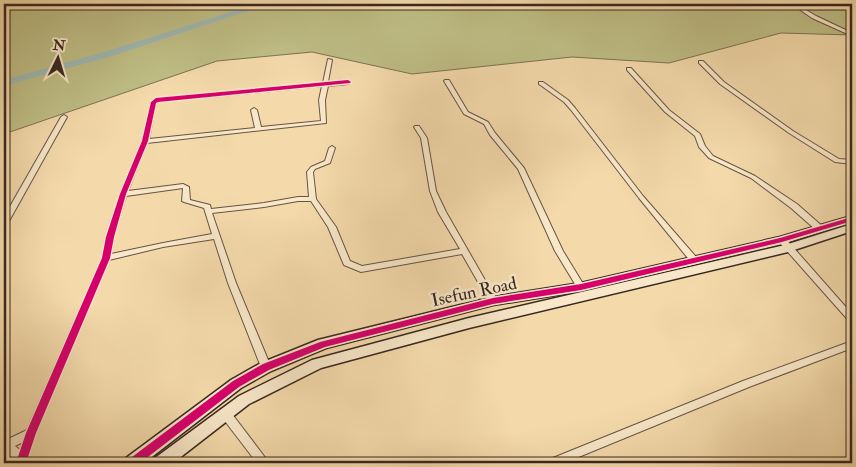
<svg xmlns="http://www.w3.org/2000/svg" width="856" height="467" font-family="'IM FELL Double Pica',serif">
  <style>
    .green { fill: #bfbe86; stroke: #7c7354 }
    .lines { fill: none; stroke-linecap: round; stroke-linejoin: round }
    .river { fill: #9fb8b2; fill-rule: evenodd }
    .street-casing { stroke: #675444; stroke-width: 2 }
    .secondary-casing { stroke: #382821; stroke-width: 3 }
    .street { fill: #f8e7c8; fill-rule: evenodd }
    .secondary { fill: #f8e7c8; fill-rule: evenodd }
    .cycleway-casing { stroke: #f8e7c8; stroke-width: 3 }
    .cycleway { fill: #d6006c; fill-rule: evenodd }
    .labels { text-anchor: middle; dominant-baseline: central; stroke-width: 5; stroke-linejoin: round; paint-order: stroke }
    .street-label { font-size: 18px; fill: #382821; stroke: #f8e7c8 }
  </style>
  <rect width="100%" height="100%" fill="#f4daab"/>
  <filter id="stains"><feTurbulence type="fractalNoise" baseFrequency=".004" numOctaves="4"/><feColorMatrix values="0 0 0 0 .2 0 0 0 0 .09 0 0 0 0 .02 0 0 0 .5 -.17"/></filter>
  <radialGradient id="worn" r=".72"><stop offset=".6" stop-color="#630" stop-opacity="0"/><stop offset="1" stop-color="#630" stop-opacity=".3"/></radialGradient>
  <!-- green -->
  <path class="green" d="M4,4H852V35L781,33L669,63L572,57L412,74L312,52L217,61L4,134Z"/>
  <g class="lines">
    <!-- river -->
    <path class="river" d="M257,4H269L112,56L4,86V80L104,52Z"/>
    <defs>
      <g id="street">
        <path d="M792,4H796L816,16L852,33V36L812,18Z"/>
        <path d="M328,59L332,60L328,82L348,80L351,82L348,84L328,86L325,100L326,123L147,143L128,191L183,184L189,187L190,200L210,205L211,209L264,203L298,197H309L307,172L311,167L325,161L329,148L332,146L335,148L330,163L315,169L313,172L316,199L336,227L350,261L362,266L460,249L438,212L430,191L421,138L414,127L415,126H419L427,138L436,191L446,212L497,301L496,303H490L462,254L361,272L344,265L328,227L311,201H298L264,207L212,213L236,283L271,367L269,370L266,371L263,370L261,367L228,283L214,239L163,247L109,260L36,433L26,463H16V461L4,451V441L27,430L102,258L106,237L120,194L142,141L151,102L156,98L323,83ZM322,86L319,100L321,121L261,127L257,110L254,108L251,110L255,128L149,139L156,103L158,102ZM183,188L182,201L184,202L204,208L212,234L163,243L111,254L114,237L126,196ZM23,442L20,450L15,446Z"/>
        <path d="M699,61H703L724,82L793,131L839,159L852,160V164L835,162L789,133L720,84L699,63Z"/>
        <path d="M627,68H631L669,110L700,134L705,146L713,156L755,176L797,204L822,226L823,228L822,230H816L791,208L751,178L709,158L699,147L695,136L665,112L627,70Z"/>
        <path d="M445,80H449L468,112L488,122L495,133L524,168L563,251L585,287L584,289H578L555,251L518,169L490,135L484,124L464,114L444,81Z"/>
        <path d="M539,82H543L568,100L575,108L643,196L697,258L698,260L697,262H691L639,198L571,110L564,102L539,84Z"/>
        <path d="M64,115L67,117L8,223L4,225V217L61,117Z"/>
        <path d="M779,238H785L852,314V322L849,321L779,242L778,240Z"/>
        <path d="M852,341V348L749,387L564,463H547L548,460L743,381Z"/>
        <path d="M225,409L229,410L267,460L268,463H257L221,416L220,413L221,410Z"/>
      </g>
      <g id="secondary">
        <path d="M852,216V222L782,244L581,291L493,305L326,348L271,371L241,388L144,463H124L126,458L231,380L261,363L318,340L493,297L581,283L780,237Z"/>
        <path d="M852,224V231L788,252L469,328L321,368L249,404L173,463H153L155,458L239,396L312,360L469,318L785,245Z"/>
      </g>
    </defs>
    <!-- street casing -->
    <use href="#street" class="street-casing"/>
    <!-- secondary casing -->
    <use href="#secondary" class="secondary-casing"/>
    <!-- street -->
    <use href="#street" class="street"/>
    <!-- secondary -->
    <use href="#secondary" class="secondary"/>
    <defs>
      <g id="cycleway">
        <path d="M348,80L351,82L350,83L158,102L156,103L148,141L126,194L114,237L110,258L36,433L26,463H16L26,433L102,258L106,237L120,194L142,141L151,102L156,98Z"/>
        <path d="M852,217V221L782,242L581,290L493,304L325,347L269,370L239,387L140,463H127L128,460L233,381L263,364L320,342L493,298L581,284L780,238Z"/>
      </g>
    </defs>
    <!-- cycleway casing -->
    <use href="#cycleway" class="cycleway-casing"/>
    <!-- cycleway -->
    <use href="#cycleway" class="cycleway"/>
  </g>
  <g class="labels">
    <!-- street labels -->
    <g class="street-label">
      <text transform="translate(474 292) rotate(-12)">Isefun Road</text>
    </g>
  </g>
  <!-- margin -->
  <rect width="856" height="467" fill="none" stroke="#f4daab" stroke-width="20"/>
  <rect x="5" y="5" width="846" height="457" fill="none" stroke="#382821" stroke-width="2.5"/>
  <rect x="10" y="10" width="836" height="447" fill="none" stroke="#382821"/>
  <!-- north arrow -->
  <g transform="translate(58 58) rotate(5)" stroke="#f8e7c8" stroke-width="4" paint-order="stroke">
  <path d="M0-4L9 19L0 12L-9 19Z" fill="#382821"/>
  <text y="-8" font-size="14" font-weight="bold" text-anchor="middle" fill="#382821">N</text>
  </g>
  <rect width="100%" height="100%" filter="url(#stains)"/>
  <rect width="100%" height="100%" fill="url(#worn)"/>
</svg>
